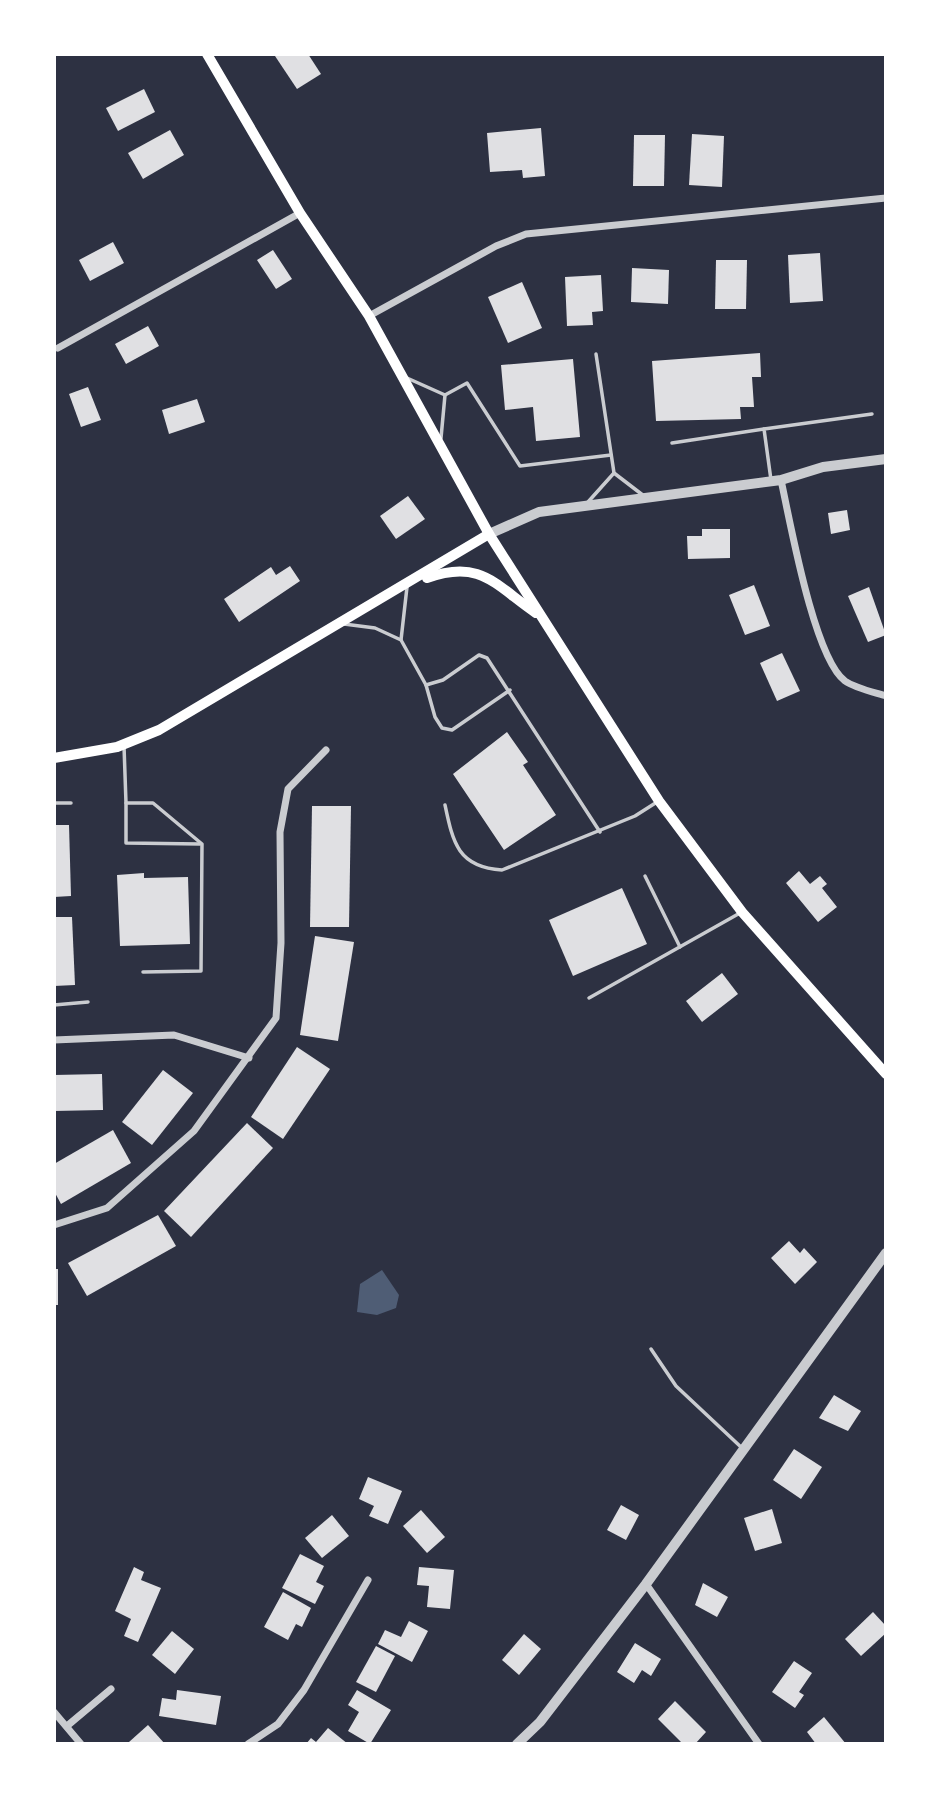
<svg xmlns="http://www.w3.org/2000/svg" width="940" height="1798" viewBox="0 0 940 1798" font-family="Manrope,sans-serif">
<rect width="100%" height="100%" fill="#2d3142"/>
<polygon fill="#4f5d75" points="382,1270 399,1295 396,1308 377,1315 357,1312 360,1284"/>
<g fill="#e0e0e3">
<polygon points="278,54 308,54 321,74 297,89 275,56"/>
<polygon points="144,89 155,112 118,131 106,108"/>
<polygon points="541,128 545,176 523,178 522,170 490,172 487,133"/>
<polygon points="170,130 184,155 143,179 128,153"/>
<polygon points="692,134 724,136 722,187 689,185"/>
<polygon points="634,135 665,135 664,186 633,186"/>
<polygon points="113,242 124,263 90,281 79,260"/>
<polygon points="273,250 292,279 276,289 257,260"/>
<polygon points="820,253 823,301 790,303 788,255"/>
<polygon points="716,260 747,260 746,309 715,309"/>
<polygon points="632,268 669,270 668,304 631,302"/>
<polygon points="601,275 603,311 592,312 593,325 567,326 565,277"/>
<polygon points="522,282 542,328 508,343 488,297"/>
<polygon points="148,326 159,346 126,364 115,344"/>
<polygon points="760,353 761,377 752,377 754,407 740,407 741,419 656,421 652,361"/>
<polygon points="573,359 580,437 536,441 533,407 505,410 501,365"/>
<polygon points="88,387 101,420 81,427 69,394"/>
<polygon points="197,399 205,422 169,434 162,410"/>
<polygon points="408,496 425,519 396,539 380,516"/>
<polygon points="847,510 850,530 831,534 828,513"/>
<polygon points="702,529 730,529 730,558 688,559 687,536 702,536"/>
<polygon points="290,566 300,581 239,622 224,599 271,567 276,575"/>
<polygon points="754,585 770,626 745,635 729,595"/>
<polygon points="869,587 886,635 868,642 848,596"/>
<polygon points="782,653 800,691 777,701 760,663"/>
<polygon points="507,732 528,762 523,765 556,815 504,850 453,774"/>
<polygon points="312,806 351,806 349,927 310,927"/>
<polygon points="54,825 69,825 71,896 54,897"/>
<polygon points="799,871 810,884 820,876 827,884 822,888 837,907 818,922 786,883"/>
<polygon points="144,873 144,878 188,877 190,944 120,946 117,875"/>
<polygon points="622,888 647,944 573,976 549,920"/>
<polygon points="54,917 72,917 75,985 54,986"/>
<polygon points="315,936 354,942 338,1041 300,1035"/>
<polygon points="722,973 738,994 702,1022 686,1001"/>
<polygon points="297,1047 330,1069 283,1139 251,1117"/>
<polygon points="163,1070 193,1093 152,1145 122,1122"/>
<polygon points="102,1074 103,1110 54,1111 54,1075"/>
<polygon points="247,1123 273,1148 191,1237 164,1211"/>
<polygon points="113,1130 131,1163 61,1204 54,1191 54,1164"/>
<polygon points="158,1215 176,1246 87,1296 68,1263"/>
<polygon points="789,1241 800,1253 804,1248 817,1262 795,1284 771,1258"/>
<rect x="54" y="1269" width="4" height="36"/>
<polygon points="834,1395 861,1411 848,1431 819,1418"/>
<polygon points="794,1449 822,1467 801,1499 773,1480"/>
<polygon points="368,1477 402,1491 388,1524 369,1516 374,1506 359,1499"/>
<polygon points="621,1505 639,1515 626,1540 607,1530"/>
<polygon points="772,1509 782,1543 755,1551 744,1518"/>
<polygon points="421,1510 445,1537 427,1553 403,1526"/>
<polygon points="332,1515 349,1536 322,1558 305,1538"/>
<polygon points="300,1554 324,1566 316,1582 324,1586 315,1604 282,1588"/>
<polygon points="134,1567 144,1572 141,1580 161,1588 138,1642 124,1636 131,1619 115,1611"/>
<polygon points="419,1567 454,1570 450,1609 427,1607 429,1586 417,1585"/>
<polygon points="703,1583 728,1597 717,1617 695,1605"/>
<polygon points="283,1592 311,1608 302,1627 296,1624 288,1640 264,1627"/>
<polygon points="873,1612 886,1626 886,1633 861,1656 845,1639"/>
<polygon points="409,1621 428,1631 412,1662 378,1644 385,1630 401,1637"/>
<polygon points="172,1631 194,1649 175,1674 152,1655"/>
<polygon points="524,1634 541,1649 519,1675 502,1660"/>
<polygon points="635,1643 661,1659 651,1676 642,1670 634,1683 617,1672"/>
<polygon points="376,1646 395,1656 376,1692 356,1682"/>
<polygon points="794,1661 812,1673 799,1692 804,1695 795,1708 772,1692"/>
<polygon points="177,1690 221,1696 216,1725 159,1716 162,1698 176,1700"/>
<polygon points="357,1690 391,1710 370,1744 348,1731 359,1712 348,1705"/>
<polygon points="675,1701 706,1732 695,1744 683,1744 658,1719"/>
<polygon points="824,1717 846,1744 816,1744 807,1732"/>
<polygon points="148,1725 165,1744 130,1744 129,1742"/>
<polygon points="328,1728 348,1744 306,1744 311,1738 316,1742"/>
</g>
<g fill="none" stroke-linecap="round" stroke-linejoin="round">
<g stroke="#caccd0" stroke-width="3.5">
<polyline points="596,354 614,473 644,496"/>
<polyline points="407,378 445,395 467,383 520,466 611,455"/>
<polyline points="441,438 445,395"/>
<polyline points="672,443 764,429"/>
<polyline points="771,480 764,429 872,414"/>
<polyline points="588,502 614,473"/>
<polyline points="344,624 375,628 401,640 426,685 435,717 442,728 452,730 510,690"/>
<polyline points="401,640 407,587"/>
<polyline points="426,685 443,680 479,655 487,658 600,832"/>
<polyline points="124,746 126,803 153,803 202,844 201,971 143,972"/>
<polyline points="54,803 71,803"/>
<polyline points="126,803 126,843 200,844"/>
<path d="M 445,805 C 453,843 458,867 502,870 L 635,816 L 657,802"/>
<polyline points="645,876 680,947"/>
<polyline points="589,998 740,913"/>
<polyline points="54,1005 88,1002"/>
<polyline points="651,1349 676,1386 742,1448"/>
</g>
<g stroke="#caccd0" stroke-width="7">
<polyline points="369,316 496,246 526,234 886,198"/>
<polyline points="58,348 300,213"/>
<path d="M 781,480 C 790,521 814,658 845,681 C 855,688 873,692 886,696"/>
<polyline points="54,1040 174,1035 249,1058"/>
<polyline points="54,1225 107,1208 194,1131 276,1018 281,943 280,832 288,789 326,750"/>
<polyline points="646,1584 759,1744"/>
<polyline points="54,1712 81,1744"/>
<polyline points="67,1726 111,1689"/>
<polyline points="248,1744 278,1724 304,1690 368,1580"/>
</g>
<g stroke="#caccd0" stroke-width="10">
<polyline points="489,534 539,512 781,480 823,467 886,459"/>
<polyline points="517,1744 540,1722 646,1584 886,1253"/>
</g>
<g stroke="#fff" stroke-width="10">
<polyline points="207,54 300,213 369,316 489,534 659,801 742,912 886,1074"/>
<path d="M 427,578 C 481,559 495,585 536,613"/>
<polyline points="54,758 117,747 159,730 489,534"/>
</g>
</g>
<rect width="940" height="1798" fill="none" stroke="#ffffff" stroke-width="112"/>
</svg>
